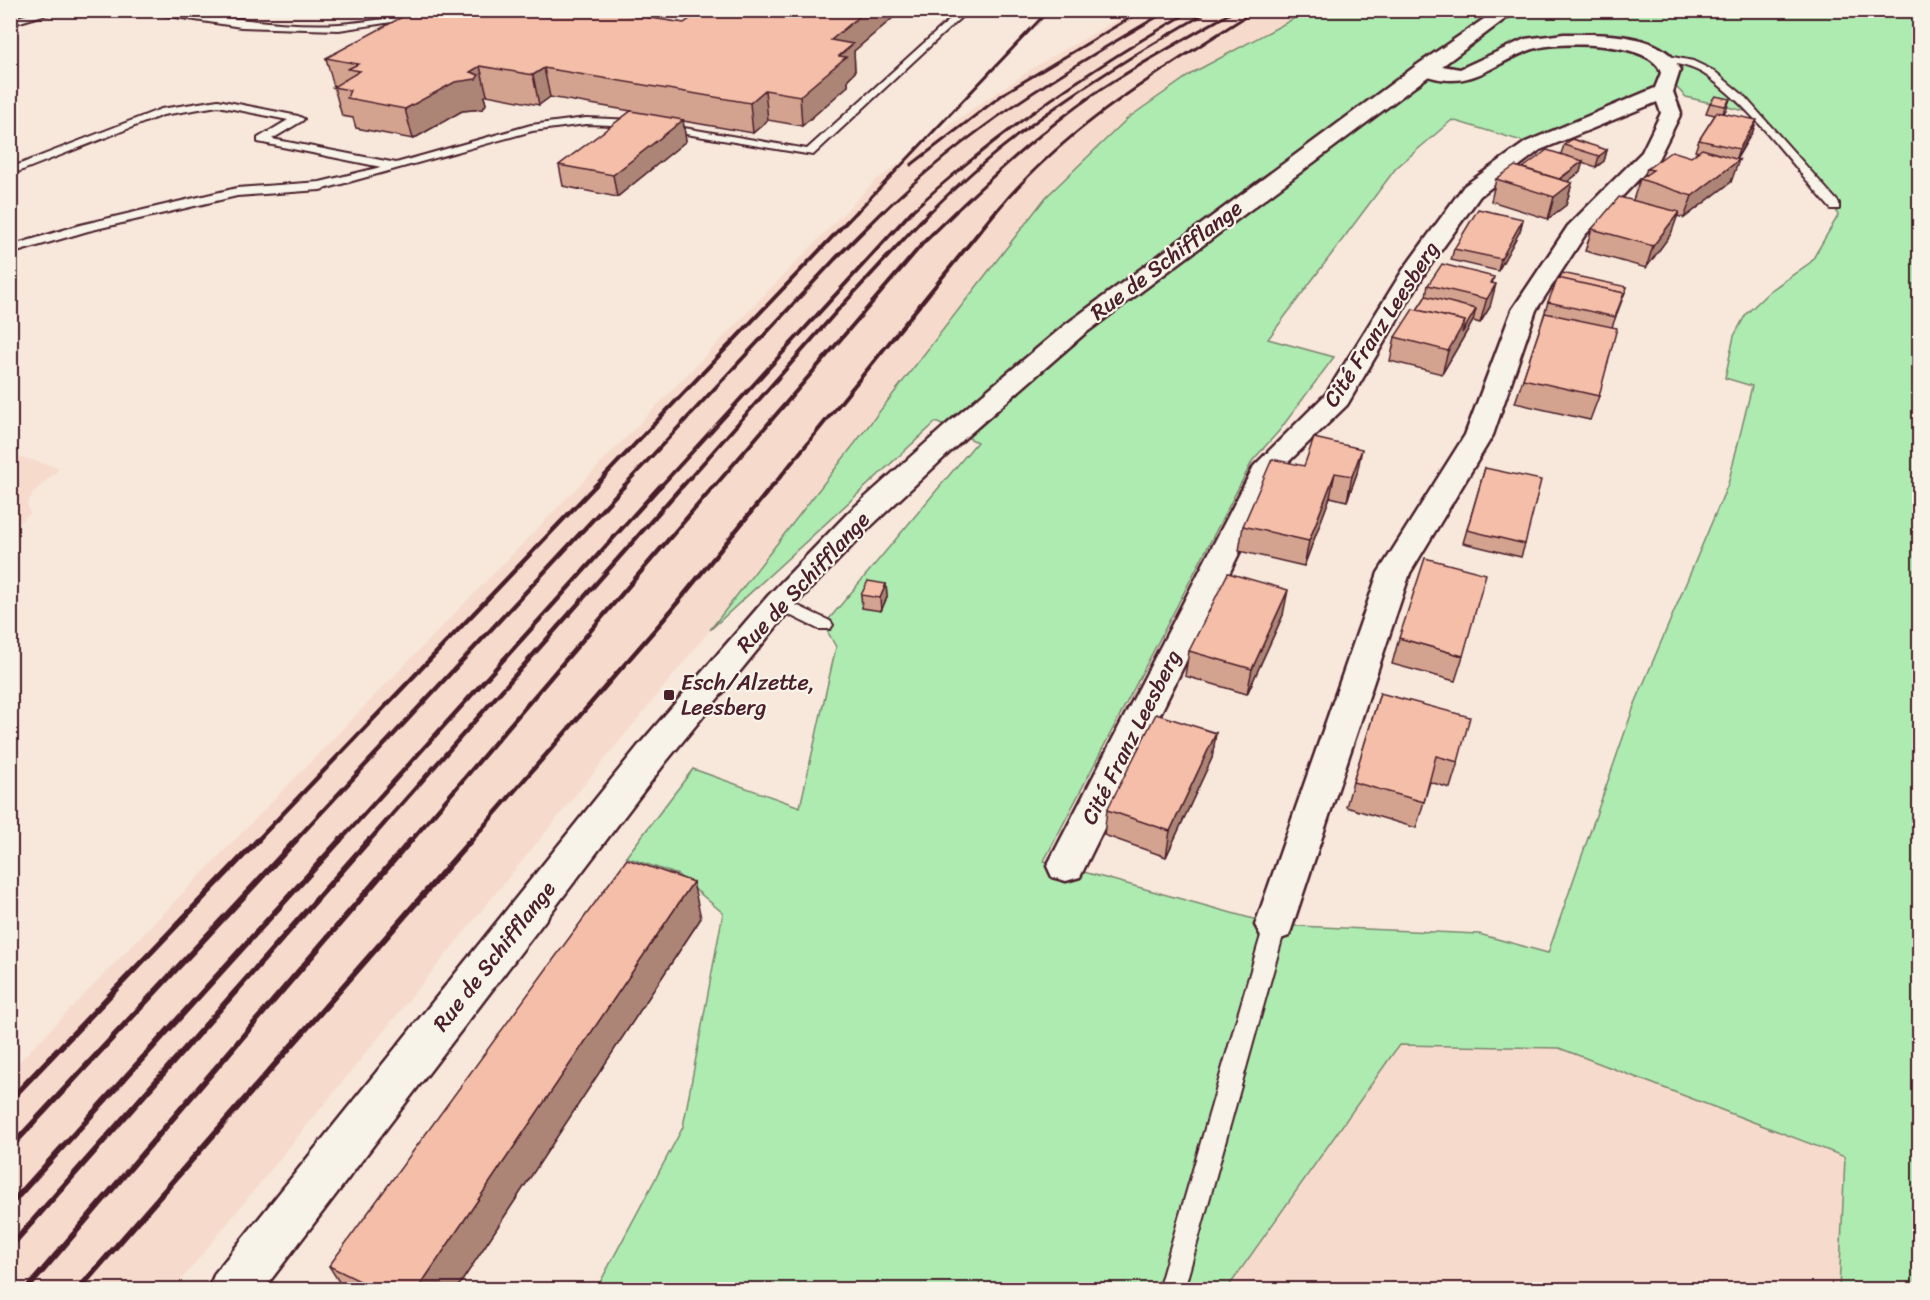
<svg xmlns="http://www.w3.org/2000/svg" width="1930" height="1300" viewBox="0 0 1930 1300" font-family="Sriracha,sans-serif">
<rect width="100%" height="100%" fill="#f7e8db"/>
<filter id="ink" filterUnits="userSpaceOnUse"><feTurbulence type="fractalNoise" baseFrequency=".0167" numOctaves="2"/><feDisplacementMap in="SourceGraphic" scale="12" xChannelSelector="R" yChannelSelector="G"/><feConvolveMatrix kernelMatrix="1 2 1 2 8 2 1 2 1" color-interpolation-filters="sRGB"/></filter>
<g filter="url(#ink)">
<g fill="#f6dbcc">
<polygon points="1133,11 1308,11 1194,72 1046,197 710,630 174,1289 11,1289 10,1071 875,181 969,111 1039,64"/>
<polygon points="11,454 60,468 34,492 27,504 30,514 11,529"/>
<polygon points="1398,1045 1559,1048 1846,1157 1839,1289 1227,1290"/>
</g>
<path fill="#adebb1" stroke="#7c856e" stroke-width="1.5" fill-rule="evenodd" d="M 1308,11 L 1919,11 L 1919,1289 L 1839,1289 L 1845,1157 L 1559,1048 L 1399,1045 L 1227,1289 L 596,1290 L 683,1127 L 723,913 L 678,875 L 626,857 L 693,769 L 800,807 L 836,647 L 824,625 L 977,442 L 936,422 L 710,630 L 1046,197 L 1128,118 L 1194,72 ZM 1669,80 L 1686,97 L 1761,115 L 1835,206 L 1838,216 L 1811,262 L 1770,291 L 1746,314 L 1734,336 L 1725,378 L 1752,386 L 1728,484 L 1634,706 L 1548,953 L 1479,934 L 1275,925 L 1044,861 L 1253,460 L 1279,431 L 1334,357 L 1268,339 L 1396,168 L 1452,120 L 1525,142 Z"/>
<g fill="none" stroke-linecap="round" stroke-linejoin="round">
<g stroke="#4a1f2b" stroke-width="4">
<g id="lane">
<polygon points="43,10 60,10 10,25 10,19"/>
<path d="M 130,10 C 200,10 269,28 340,24 C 384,21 427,10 471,10 L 339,30 L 241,27 Z"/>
<polygon points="956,14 961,17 959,19 813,155 637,126 586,124 532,131 320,190 237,196 88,231 10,254 10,246 80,225 237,188 320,182 381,167 258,142 258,138 288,120 218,106 163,115 10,175 10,168 161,109 218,100 298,116 304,119 302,121 272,139 396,163 531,125 586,118 637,120 807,149"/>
<path d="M 1663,55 L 1693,61 L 1714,71 L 1743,95 L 1839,203 L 1839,209 L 1831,209 C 1794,167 1752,107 1707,76 C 1693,66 1676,64 1659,60 L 1658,58 Z"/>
<polygon points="779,597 830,621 833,625 830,629 818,629 773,607 770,603"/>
<polygon points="1275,916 1283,919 1286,925 1184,1290 1158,1290 1264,925 1267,919"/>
</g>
</g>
<g stroke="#4a1f2b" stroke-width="5">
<path id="street" d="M 1564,34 C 1595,34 1643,32 1669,54 C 1674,58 1677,65 1680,70 L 1673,92 L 1681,113 L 1658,159 L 1585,235 L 1536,310 L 1493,435 L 1410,573 L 1289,936 L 1275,941 L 1261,936 L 1255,925 L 1378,573 L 1465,435 L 1512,310 L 1568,226 L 1642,152 L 1661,113 L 1657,102 L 1540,150 L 1480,196 L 1426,271 L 1347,405 L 1280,470 L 1080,877 L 1066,881 L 1052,877 L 1047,866 L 1254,466 L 1326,394 L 1403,270 L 1464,186 L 1526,142 L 1655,88 L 1661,73 C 1654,41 1558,41 1533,49 C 1498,60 1475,88 1435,78 C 1427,76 1419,75 1414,69 L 1424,63 L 1460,69 L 1525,39 Z"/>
</g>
<g stroke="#4a1f2b" stroke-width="5">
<polygon id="secondary" points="1497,10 1517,10 1083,335 966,437 870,527 790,610 665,763 263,1290 208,1290 215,1273 639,745 768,596 848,513 946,425 1065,325 1417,65"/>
</g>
<use href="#lane" fill="#f7f3e8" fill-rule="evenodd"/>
<use href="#street" fill="#f7f3e8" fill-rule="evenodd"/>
<use href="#secondary" fill="#f7f3e8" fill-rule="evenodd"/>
<g stroke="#4a1f2b" stroke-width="3">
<polyline points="911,165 1006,92 1143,10"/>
<polyline points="856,213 1049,10"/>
<path d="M 882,213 C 965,130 1068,68 1169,10"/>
<path d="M 910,213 C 996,133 1091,68 1193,10"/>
<path d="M 929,213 C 1011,130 1111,67 1211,10"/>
<path d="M 954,213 C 999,170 1044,129 1094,94 C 1140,63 1188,37 1236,10"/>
<path d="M 995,213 C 1067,125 1162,70 1256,10"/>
</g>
<g stroke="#4a1f2b" stroke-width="4">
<polyline points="594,487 857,211"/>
<polyline points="623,487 835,259 883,211"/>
<polyline points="660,487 912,211"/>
<polyline points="682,487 837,311 930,211"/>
<polyline points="714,487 924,242 956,211"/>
<polyline points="772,487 996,211"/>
</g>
<g stroke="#4a1f2b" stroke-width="4.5">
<polyline points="256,842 596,485"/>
<polyline points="294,842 625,485"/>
<polyline points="339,842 661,485"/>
<polyline points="368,842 683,485"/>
<polyline points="410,842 715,485"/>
<polyline points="470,842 665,618 773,485"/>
</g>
<g stroke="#4a1f2b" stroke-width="6">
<polyline points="10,1100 258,840"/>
<polyline points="10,1148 296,840"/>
<polyline points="10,1205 340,840"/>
<polyline points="10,1247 369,840"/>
<polyline points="26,1290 411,840"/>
<polyline points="78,1290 471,840"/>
</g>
</g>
<g fill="#d3a390" stroke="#4a1f2b" stroke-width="1.5">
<polygon points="621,10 621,14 684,23 703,10 902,10 854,51 855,72 848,79 848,86 802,126 768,120 753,133 683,121 686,141 617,197 563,186 559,165 631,111 550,97 539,105 487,95 484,97 486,104 483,109 462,111 413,139 356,128 353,118 342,116 326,58"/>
<polygon points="1730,99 1724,113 1753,131 1736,160 1731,182 1684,218 1677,216 1671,234 1646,268 1585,251 1592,229 1633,200 1640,179 1644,176 1647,169 1691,157 1698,152 1695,151 1699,140 1715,115 1706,113 1710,103"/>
<polygon points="1564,145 1607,150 1604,161 1596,167 1582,162 1580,172 1567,182 1572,183 1566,205 1548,219 1491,201 1496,179 1561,154"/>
<polygon points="1523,219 1520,231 1498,271 1451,260 1454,249"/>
<polygon points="1492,283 1490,307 1480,323 1473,321 1442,374 1390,361 1395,337 1417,310 1426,296 1428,285"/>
<polygon points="1627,287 1612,327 1599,396 1590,420 1515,403 1541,325 1548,302"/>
<polygon points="1304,466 1357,473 1347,501 1330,497 1304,566 1239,551 1243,526"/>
<polygon points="1485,468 1525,544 1521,557 1463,543"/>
<polygon points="886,584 887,597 881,611 862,608 861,595"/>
<polygon points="1283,615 1247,694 1185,676 1189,651"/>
<polygon points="1399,638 1463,656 1455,681 1392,664"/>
<polygon points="1380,693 1458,762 1450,788 1430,782 1416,828 1346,807 1353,782"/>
<polygon points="1216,733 1212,758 1166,857 1104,835 1107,810"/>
<polygon points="701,918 456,1290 344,1290 329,1266"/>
</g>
<g fill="#ac8576" stroke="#4a1f2b" stroke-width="1.5">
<polygon points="612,10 621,10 624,33 610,12"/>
<polygon points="867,10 902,10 854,51 855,72 848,79 848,86 802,126 800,96 831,40"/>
<polygon points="480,66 487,95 484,97 486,104 483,109 462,111 413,139 405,109"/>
<polygon points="544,68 550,97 539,105 533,75"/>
<polygon points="765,90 768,120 753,133 750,103"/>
<polygon points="1730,99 1726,110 1722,117 1725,106"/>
<polygon points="683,120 686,141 617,197 613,175"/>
<polygon points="1757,120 1753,131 1735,160 1739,149"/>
<polygon points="1607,150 1604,161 1596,167 1599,156"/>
<polygon points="1739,160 1731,182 1684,218 1692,196"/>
<polygon points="1583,161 1580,172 1549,196 1549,188"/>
<polygon points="1572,183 1566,205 1548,219 1554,197"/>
<polygon points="1679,212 1671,234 1646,268 1653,246"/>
<polygon points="1523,219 1520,231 1498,271 1501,259"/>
<polygon points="1494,277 1489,295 1496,284 1490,307 1480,323 1491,283"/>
<polygon points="1476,309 1473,321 1442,374 1448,351 1465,321"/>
<polygon points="1362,449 1357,473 1347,501 1352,476"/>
<polygon points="1335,473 1330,497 1304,566 1309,541"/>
<polygon points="886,584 887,597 881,611 880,598"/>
<polygon points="1288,590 1283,615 1247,694 1252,669"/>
<polygon points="1216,733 1212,758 1166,857 1170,831"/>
<polygon points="693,882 701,918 456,1290 417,1290"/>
</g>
<g fill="#f5bea8" stroke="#4a1f2b" stroke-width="1.5">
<polygon points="415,10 612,10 610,12 684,23 703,10 867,10 831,40 853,44 839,56 846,57 800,96 765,90 750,103 544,68 533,75 480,66 470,72 479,75 476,79 455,82 405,109 347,98 350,90 333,87 360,71 348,69 358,64 326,58"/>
<polygon points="1715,96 1730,99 1725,106 1710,103"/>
<polygon points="631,111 683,120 613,175 559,165"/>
<polygon points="1717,112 1757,120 1739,149 1699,140"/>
<polygon points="1572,139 1607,150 1599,156 1564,145"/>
<polygon points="1702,149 1739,160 1692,196 1640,179 1653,170 1647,169 1672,151 1691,157"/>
<polygon points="1547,150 1583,161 1559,179 1523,168"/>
<polygon points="1515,166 1572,183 1554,197 1496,179"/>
<polygon points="1619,197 1679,212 1653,246 1592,229"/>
<polygon points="1478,209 1523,219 1501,259 1454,249"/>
<polygon points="1442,264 1494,277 1491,283 1496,284 1487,299 1428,285"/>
<polygon points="1562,273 1627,287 1620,304 1624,293 1560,279"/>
<polygon points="1558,278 1624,293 1615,317 1548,302"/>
<polygon points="1426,296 1476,309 1462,333 1465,321 1417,310"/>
<polygon points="1413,309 1465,321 1448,351 1395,337"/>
<polygon points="1545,313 1617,328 1599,396 1523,379"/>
<polygon points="1314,438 1362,449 1352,476 1335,473 1309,541 1243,526 1272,459 1304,466"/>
<polygon points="1485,468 1541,480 1525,544 1467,530"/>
<polygon points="1425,558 1486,574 1463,656 1399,638"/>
<polygon points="1228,573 1288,590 1252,669 1189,651"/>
<polygon points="868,581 886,584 880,598 861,595"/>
<polygon points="1380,693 1470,717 1458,762 1436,756 1424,802 1353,782"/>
<polygon points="1156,714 1216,733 1170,831 1107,810"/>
<polygon points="627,859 693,882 417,1290 378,1290 329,1266"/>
</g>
</g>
<rect fill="#4a1f2b" stroke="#f7f3e8" stroke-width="2" x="663" y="689" width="12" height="12" rx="3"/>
<g text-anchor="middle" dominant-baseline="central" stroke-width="4.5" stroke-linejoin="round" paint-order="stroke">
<g font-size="22" fill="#4a1f2b" stroke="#f7f3e8">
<text transform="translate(1166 260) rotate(-37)">Rue de Schifflange</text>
<text transform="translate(1381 324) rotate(-57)">Cité Franz Leesberg</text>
<text transform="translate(803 582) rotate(-47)">Rue de Schifflange</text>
<text transform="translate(1131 737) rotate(-63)">Cité Franz Leesberg</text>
<text transform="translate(494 956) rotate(-52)">Rue de Schifflange</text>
</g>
<g font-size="22" fill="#4a1f2b" stroke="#f7f3e8" text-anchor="start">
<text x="681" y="682">Esch/Alzette,<tspan x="681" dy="25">Leesberg</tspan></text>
</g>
</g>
<rect width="1930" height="1300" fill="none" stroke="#f7f3e8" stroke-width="36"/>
<rect x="18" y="18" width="1894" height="1264" fill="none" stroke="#4a1f2b" stroke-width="2" filter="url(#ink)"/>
</svg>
